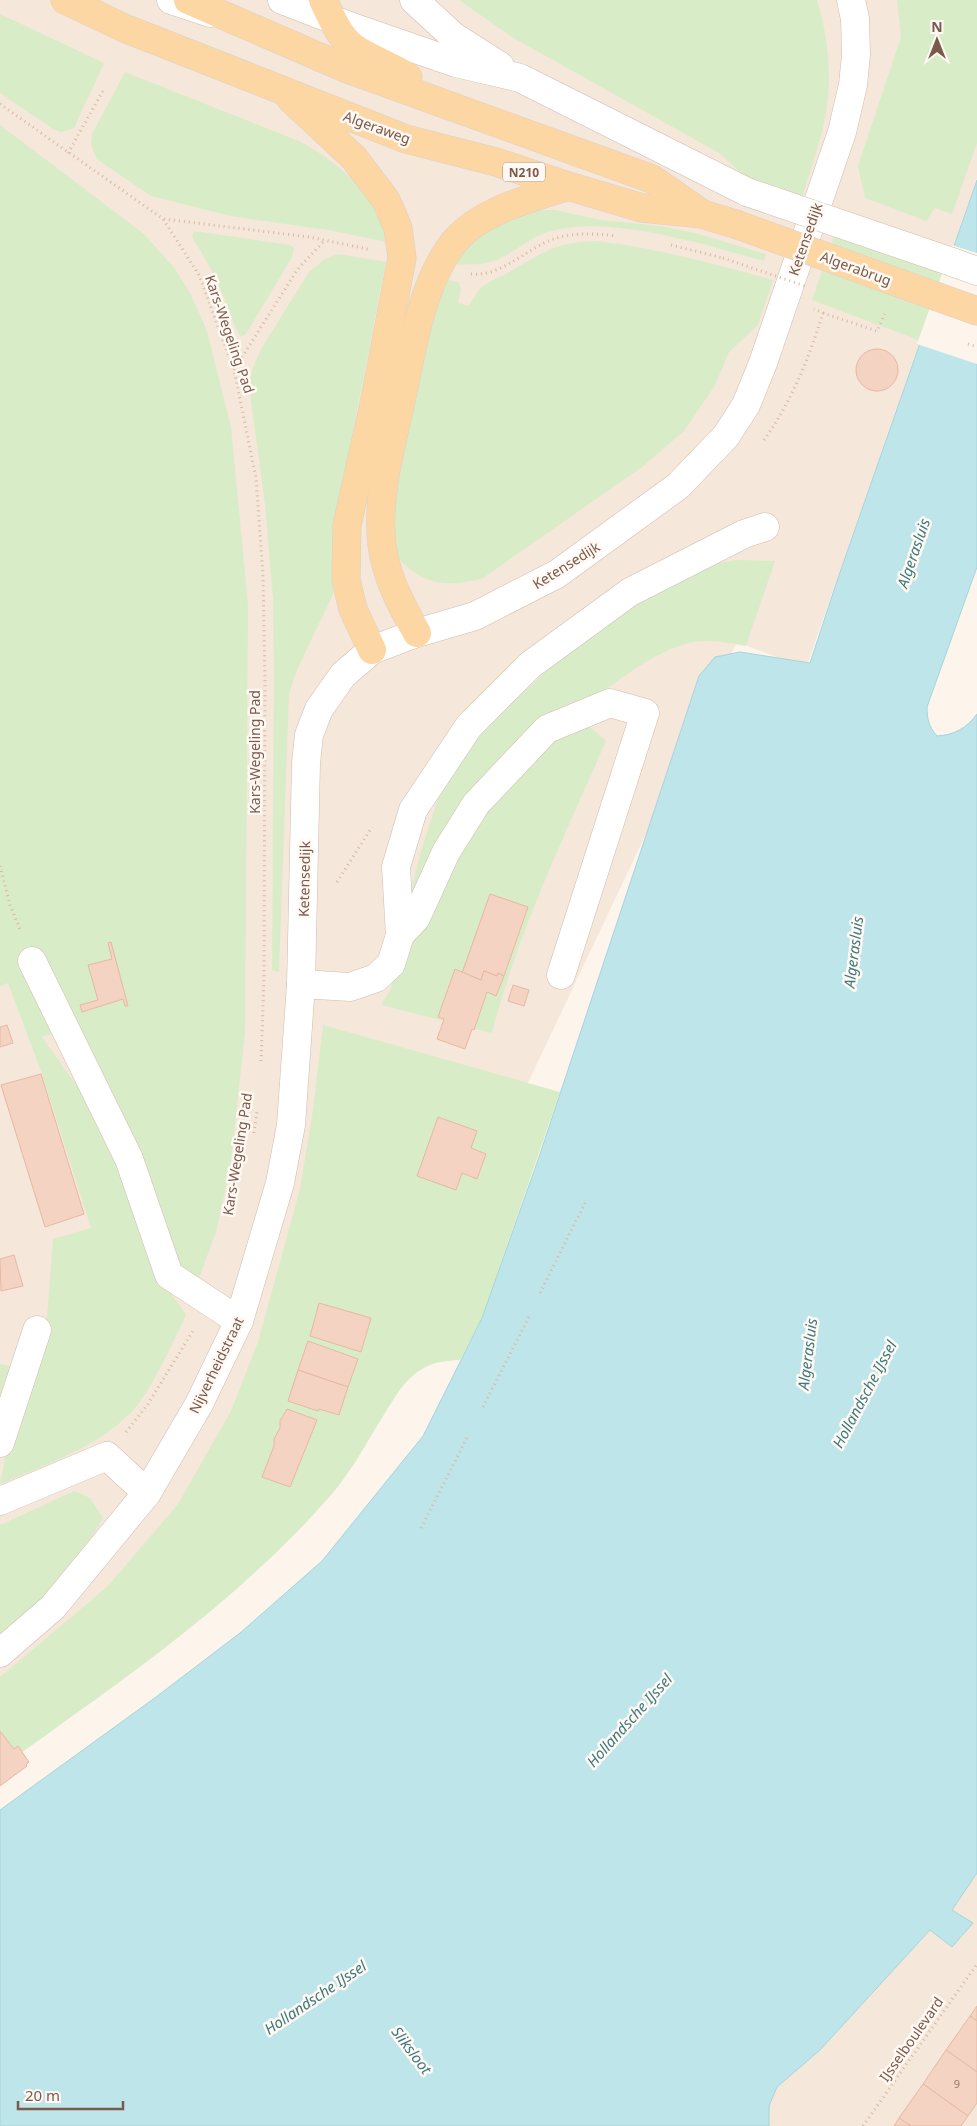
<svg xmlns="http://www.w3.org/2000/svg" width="977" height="2126" viewBox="0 0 977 2126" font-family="'Noto Sans',sans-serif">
<rect width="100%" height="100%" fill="#fdf5eb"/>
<g fill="#f5e7d9">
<polygon points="0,0 977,0 977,178 806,668 737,642 350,1458 0,1717"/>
<polygon points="977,1772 977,2126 716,2126"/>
</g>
<g fill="#d9ecc8">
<path d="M 459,0 L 817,0 C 826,29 831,65 828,96 C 825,133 810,169 800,205 L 747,178 L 719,153 L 512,37 Z"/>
<polygon points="897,0 977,0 977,143 952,214 935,208 926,221 865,198 858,166 901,37"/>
<polygon points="0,14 104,63 74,128 61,132 53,129 0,93"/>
<path d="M 125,72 L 301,142 C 341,164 377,195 387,242 L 328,230 L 230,216 L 151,196 L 97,159 L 91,145 L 92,134 Z"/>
<path d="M 0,125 L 144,234 L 175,269 L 190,293 L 207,331 L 231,427 L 248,605 L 245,1033 L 230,1168 L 216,1232 L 197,1283 L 180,1274 L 76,1026 L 42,1037 L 94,1110 L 133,1184 L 162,1280 L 186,1315 C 173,1342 160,1371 144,1396 C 115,1441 48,1464 0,1484 L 6,1452 L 46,1331 L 53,1239 L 91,1228 L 41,1071 L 8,983 L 0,986 Z"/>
<path d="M 535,210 L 555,210 L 601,220 L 660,226 L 695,233 L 766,254 L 764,261 C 707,245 604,213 548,232 C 532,237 519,248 505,256 C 488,266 468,265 450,264 L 492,224 Z"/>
<polygon points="842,214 953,247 921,341 812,300"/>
<path d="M 194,231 L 290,245 L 294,248 L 292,257 L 246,334 L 241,337 C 233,325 230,313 225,300 C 216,278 205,257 192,237 Z"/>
<path d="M 596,241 C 657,248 715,264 773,280 L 758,325 L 729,352 L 714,387 L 684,431 L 642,467 L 483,578 C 455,586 429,587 406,566 C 401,561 395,553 393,546 C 390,537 390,525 388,515 L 442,278 L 458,282 L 461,288 L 458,303 L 469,306 C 482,280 490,283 513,270 C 547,250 556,243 596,241 Z"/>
<polygon points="338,254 386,262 347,462 334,543 333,594 297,670 289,693 279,972 272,970 274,671 273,598 265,504 251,401 251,373 261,349 309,272 325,259"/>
<path d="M 736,560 L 775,561 L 746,646 C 729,643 710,639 693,642 C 651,651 608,689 574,713 L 606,741 C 564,837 518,931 492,1033 L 381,1005 L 391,989 L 394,963 L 420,854 L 442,786 L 486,726 L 564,655 L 624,610 L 702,566 Z"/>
<path d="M 323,1025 L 560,1092 L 482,1318 L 460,1360 C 447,1361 435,1361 424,1368 C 405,1378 396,1396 385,1413 C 368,1440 352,1471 331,1495 C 236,1604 117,1684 0,1768 L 0,1677 L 108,1586 L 178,1504 L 231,1411 L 258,1342 L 300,1189 L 313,1110 Z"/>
<polygon points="0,1364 14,1367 0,1413"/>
<polygon points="74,1491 90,1498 103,1518 93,1535 51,1590 0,1637 0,1525"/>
</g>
<path fill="#bee5e9" stroke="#a4d5db" d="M 977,180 L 977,567 L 927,707 C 927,719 929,727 937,736 C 954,735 967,728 977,714 L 977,1873 L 952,1910 L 973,1923 L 952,1947 L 930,1930 L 820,2050 L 777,2087 L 769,2106 L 769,2126 L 0,2126 L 0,1810 L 156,1697 L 240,1633 L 322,1561 L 423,1436 L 482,1318 L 539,1157 L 699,676 L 715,657 L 740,652 L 810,663 L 838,578 Z"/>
<polygon fill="#fdf5eb" points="952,245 977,253 977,364 917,344"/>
<g fill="#f4d3c2" stroke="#e7b8a2">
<circle cx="877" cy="370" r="21"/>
<polygon points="490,894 528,907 504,976 498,973 497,976 484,971 481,980 462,973"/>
<polygon points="111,942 128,1006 125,1006 123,999 82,1012 80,1005 98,1000 88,965 112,959 108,943"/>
<polygon points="455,969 481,980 484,971 497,976 498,973 504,976 496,996 487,992 474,1030 472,1029 465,1049 437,1039 444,1019 438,1017"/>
<polygon points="513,985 529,990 524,1006 508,1001"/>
<polygon points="7,1025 13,1043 0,1047 0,1027"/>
<polygon points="41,1074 84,1214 45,1227 1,1085"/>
<polygon points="438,1117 477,1131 471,1148 486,1154 477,1179 462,1173 456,1190 417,1176"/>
<polygon points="14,1255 23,1286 1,1291 0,1259"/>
<polygon points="319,1303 371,1318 361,1352 310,1336"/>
<polygon points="308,1341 358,1359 348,1387 298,1370"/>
<polygon points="298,1370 348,1387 339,1415 319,1409 318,1411 288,1401"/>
<polygon points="287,1409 317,1420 290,1487 262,1477 274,1446 274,1439 280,1428 280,1421"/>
<polygon points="0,1731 14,1749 18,1746 29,1762 26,1765 27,1766 0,1786"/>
<polygon points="977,2006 977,2021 970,2016"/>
<polygon points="970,2016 977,2021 977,2072 946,2050"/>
<polygon points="946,2050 977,2072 977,2103 968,2116 923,2084"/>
<polygon points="923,2084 968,2116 961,2126 911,2126 899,2118"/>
<polygon points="899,2118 911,2126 894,2126"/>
</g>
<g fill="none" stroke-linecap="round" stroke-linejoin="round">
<g stroke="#d1bcaf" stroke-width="29">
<g id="minor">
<polyline points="171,0 210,13"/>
<polyline points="282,0 352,27 456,63 520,78 747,192"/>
<polyline points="414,0 453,36 500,66"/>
<polyline points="952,262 977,271"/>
<polyline points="400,935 416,918 446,852 476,804 547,729 610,703 645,713 561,975"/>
<polyline points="32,961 129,1159 169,1275 239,1321"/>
<polyline points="301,984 350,987 376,978 391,964 400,935 396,867 413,810 469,726 530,665 630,592 744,534 765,527"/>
<polyline points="0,1443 37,1330"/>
<polyline points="0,1501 107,1456 147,1493"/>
<polyline points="0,1653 53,1607 147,1493 199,1404 239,1321 280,1183 291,1125 301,984 306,763 309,735 319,709 343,675 372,650 417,633 475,616 557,574 678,486 726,436 746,405 763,363 842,132 853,85 856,55 855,19 851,0"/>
</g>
</g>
<g stroke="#dad1cd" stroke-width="29">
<g id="major">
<polyline points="65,0 124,28 406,139 496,162 568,186 642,208 702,214 735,224"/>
<polyline points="188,0 345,68 652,179 701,213"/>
<path d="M 323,0 C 331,16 338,35 353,47 C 369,59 391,65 408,77"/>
<polyline points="291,99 354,158 386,200 398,228 402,258 373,409 347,525 346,580 353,609 372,650"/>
<polyline points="938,297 977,311"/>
<path d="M 417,633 C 401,605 386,577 382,545 C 376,497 392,443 402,396 C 413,346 422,280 456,240 C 483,209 531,199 568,186"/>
</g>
</g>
<g stroke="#dab6a4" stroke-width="3" stroke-dasharray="1 4" stroke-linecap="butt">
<polyline points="0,104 163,219 199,275 234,370 256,478 263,576 265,682 264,978 261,1061"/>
<polyline points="68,153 104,89"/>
<polyline points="164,219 309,237 368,249"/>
<polyline points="671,245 723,258"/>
<path d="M 471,274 C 497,277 522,254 544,243 C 566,232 592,233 616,236"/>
<polyline points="823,313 877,331 885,314"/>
<polyline points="968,344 977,347"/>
<polyline points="234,370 297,270 324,241"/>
<path d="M 764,440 C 792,401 809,358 823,313 L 814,309"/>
<polyline points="0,866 10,905 21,932"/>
<polyline points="337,882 372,827"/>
<polyline points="254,1133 257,1112"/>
<polyline points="540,1293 586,1201"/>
<polyline points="483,1407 530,1315"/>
<polyline points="126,1432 148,1404 194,1329"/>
<polyline points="421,1528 468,1436"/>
<polyline points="863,2126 977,1964"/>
</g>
<use href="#minor" stroke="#fff" stroke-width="28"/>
<use href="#major" stroke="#fcd6a3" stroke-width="28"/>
<g stroke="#d1bcaf" stroke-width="29" stroke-linecap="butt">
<polyline id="minor-bridge" points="747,192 952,262"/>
</g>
<g stroke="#dad1cd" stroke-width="29" stroke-linecap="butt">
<polyline id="major-bridge" points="735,224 938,297"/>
</g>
<polyline stroke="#dab6a4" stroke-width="3" stroke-dasharray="1 4" stroke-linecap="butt" points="723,258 805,286"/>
<use href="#minor-bridge" stroke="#fff" stroke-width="28"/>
<use href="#major-bridge" stroke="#fcd6a3" stroke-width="28"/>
</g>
<g text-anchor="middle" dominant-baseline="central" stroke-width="5" stroke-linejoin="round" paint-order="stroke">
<g font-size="11" fill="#99786a">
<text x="957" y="2083">9</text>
</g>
<rect fill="#fff9f3" stroke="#a38a7e" stroke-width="1" x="503" y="162.5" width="42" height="19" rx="4"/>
<g font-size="12" font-weight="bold" fill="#7b5a4c">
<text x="524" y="172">N210</text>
</g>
<g font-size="14" fill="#7b5a4c" stroke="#fff9f3">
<text transform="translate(377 127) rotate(20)">Algeraweg</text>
<text transform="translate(805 239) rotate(-71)">Ketensedijk</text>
<text transform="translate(856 268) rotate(20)">Algerabrug</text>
<text transform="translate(230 334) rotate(71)">Kars-Wegeling Pad</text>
<text transform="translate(566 565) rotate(-32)">Ketensedijk</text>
<text transform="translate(254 752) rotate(-90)">Kars-Wegeling Pad</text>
<text transform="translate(304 879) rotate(-89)">Ketensedijk</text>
<text transform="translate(237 1154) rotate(-81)">Kars-Wegeling Pad</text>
<text transform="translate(216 1365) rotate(-64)">Nijverheidstraat</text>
<text transform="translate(911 2039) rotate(-55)">IJsselboulevard</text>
</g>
<g font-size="15" font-style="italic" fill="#3f787f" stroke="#fff9f3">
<text transform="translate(913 553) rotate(-71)">Algerasluis</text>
<text transform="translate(853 952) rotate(-83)">Algerasluis</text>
<text transform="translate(807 1354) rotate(-83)">Algerasluis</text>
<text transform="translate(864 1394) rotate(-62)">Hollandsche IJssel</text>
<text transform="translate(629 1720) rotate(-48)">Hollandsche IJssel</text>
<text transform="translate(315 1997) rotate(-34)">Hollandsche IJssel</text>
<text transform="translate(412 2050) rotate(53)">Sliksloot</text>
</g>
</g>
<g transform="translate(937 40)" stroke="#fff9f3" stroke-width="4" paint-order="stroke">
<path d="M0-4L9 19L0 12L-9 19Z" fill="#7b5a4c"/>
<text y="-8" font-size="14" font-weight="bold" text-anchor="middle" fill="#7b5a4c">N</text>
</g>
<path d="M18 2101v8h105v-8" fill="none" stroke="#7b5a4c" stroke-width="2.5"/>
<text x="25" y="2101" font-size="15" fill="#7b5a4c" stroke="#fff9f3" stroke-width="4" paint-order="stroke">20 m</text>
</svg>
